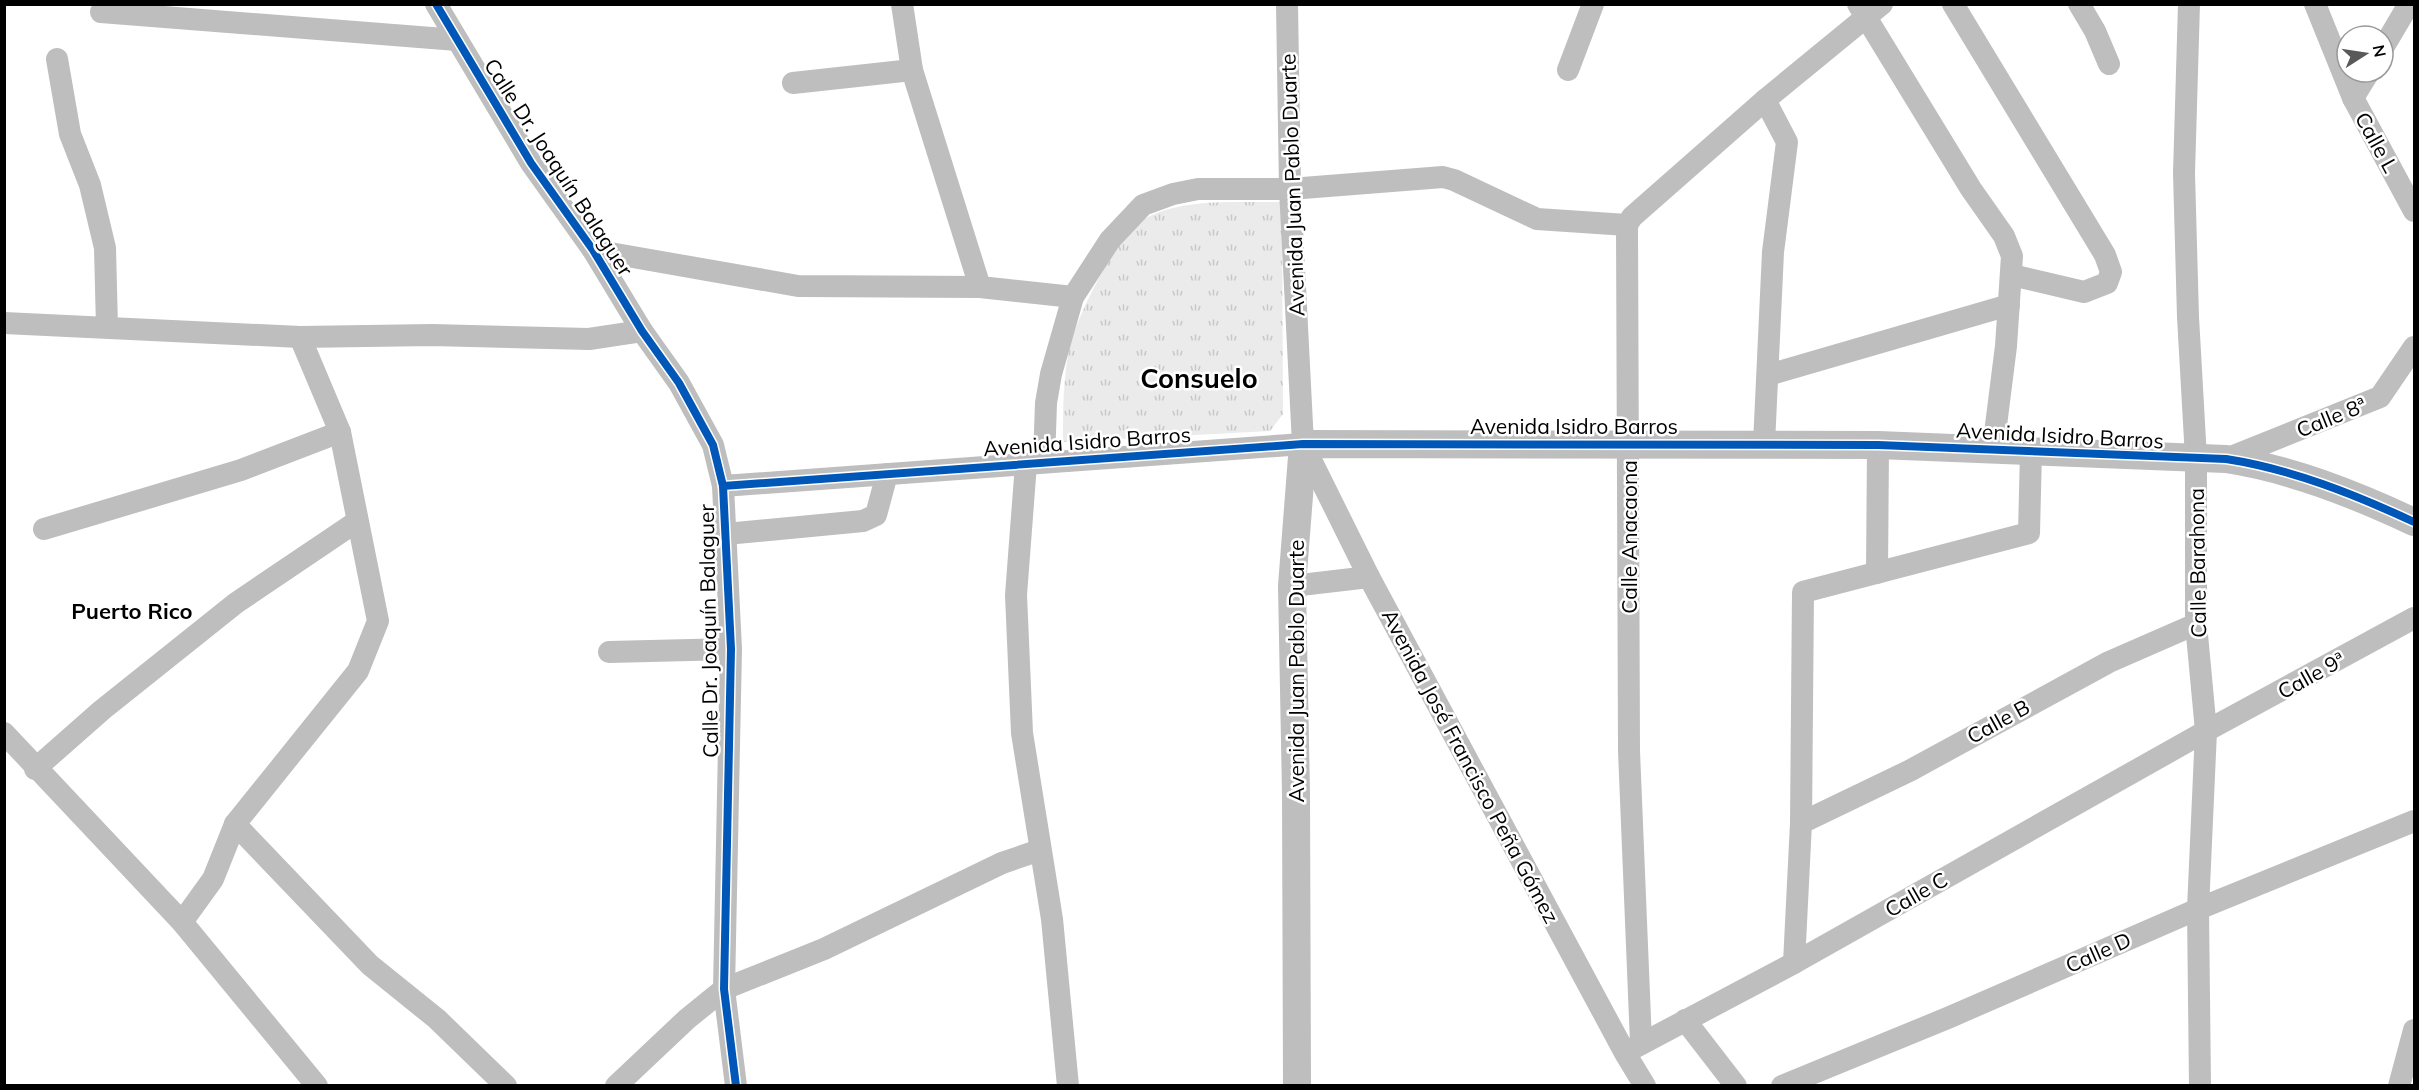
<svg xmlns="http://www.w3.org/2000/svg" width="2419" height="1090" viewBox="0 0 2419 1090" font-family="Mulish,sans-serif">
<defs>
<pattern id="grass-tufts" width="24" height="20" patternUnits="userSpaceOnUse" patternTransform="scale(1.5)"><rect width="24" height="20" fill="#ebebeb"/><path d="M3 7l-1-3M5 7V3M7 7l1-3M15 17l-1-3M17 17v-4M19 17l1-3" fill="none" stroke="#c8c8c8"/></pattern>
</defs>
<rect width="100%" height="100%" fill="#fff"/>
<path fill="url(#grass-tufts)" d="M 1282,202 L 1283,414 L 1270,431 L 1063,442 C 1063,411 1063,380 1069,350 C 1075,319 1118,232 1146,218 C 1186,197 1239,203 1282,202 Z"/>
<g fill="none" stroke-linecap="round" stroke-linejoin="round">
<g stroke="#bebebe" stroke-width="22">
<polyline points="436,4 531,163 593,250 642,331 679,383 713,445 723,486 731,649 724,989 736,1086"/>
<polyline points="902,4 912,70 980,287"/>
<polyline points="1287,4 1290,189 1303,444 1369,577 1625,1053 1645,1086"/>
<polyline points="1858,4 1971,189 2004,236 2012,256 2006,346 1993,449"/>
<polyline points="1953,4 2105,255 2111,272 2107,283 2084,292 2012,275"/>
<polyline points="2079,4 2095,31 2109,64"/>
<polyline points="2189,4 2184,173 2188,317 2196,458 2196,624 2206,731 2198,909 2200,1086"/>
<polyline points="2315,4 2353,98 2414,211"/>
<polyline points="101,12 457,40"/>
<polyline points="2383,48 2409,4"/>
<polyline points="57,59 70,134 90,185 105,248 107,327"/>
<polyline points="1568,70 1593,4"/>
<polyline points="793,83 912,70"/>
<polyline points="2353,98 2369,72"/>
<polyline points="593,250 798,286 980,287 1073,297"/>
<polyline points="4,323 300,337 432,335 589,339 642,331"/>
<polyline points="1768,375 2009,305"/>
<polyline points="1764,444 1773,252 1787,142 1765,100"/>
<polyline points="2226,459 2380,397 2414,347"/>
<polyline points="1044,461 1046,403 1051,374 1073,297 1110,240 1143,205 1173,194 1198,189 1290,189 1443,177 1454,180 1537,219 1627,225"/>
<polyline points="1026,464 1016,595 1022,733 1052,919 1068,1086"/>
<polyline points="723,486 1303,444"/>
<polyline points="44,529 241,470 340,432"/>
<polyline points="726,534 863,521 876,515 887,474"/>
<polyline points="1877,573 1878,445"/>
<polyline points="1292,586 1369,577"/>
<polyline points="609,652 731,649"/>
<polyline points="4,733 182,922 317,1086"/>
<polyline points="35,769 102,710 236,603 356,522"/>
<polyline points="1801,823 1911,770 2109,662 2196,624"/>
<polyline points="235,824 370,965 437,1019 506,1086"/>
<polyline points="182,922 213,879 235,824 358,671 378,621 340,432 300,337"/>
<polyline points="1794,963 1801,823 1803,592 2029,533 2031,452"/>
<polyline points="1685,1020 1736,1086"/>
<polyline points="1641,1043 1629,751 1627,225 1632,217 1765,100 1882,4"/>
<polyline points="1630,1050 1794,963 2206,731 2414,618"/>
<polyline points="616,1086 687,1019 724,989 824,949 1002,863 1040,850"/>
<polyline points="1782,1086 1950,1017 2198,909 2414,821"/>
<polyline points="2399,1086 2414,1030"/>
</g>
<path stroke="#bebebe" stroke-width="28" d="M 1297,1086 L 1296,794 L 1292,586 L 1303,444 L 1878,445 L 2226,459 C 2291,469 2354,494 2414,522"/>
<g stroke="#fff" stroke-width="11">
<g id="cycleway">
<polyline points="436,4 531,163 593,250 642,331 679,383 713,445 723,486 731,649 724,989 736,1086"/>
<path d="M 723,486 L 1303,444 L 1878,445 L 2226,459 C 2291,469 2354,494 2414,522"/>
</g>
</g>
<use href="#cycleway" stroke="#0057b8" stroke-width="8"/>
</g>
<g text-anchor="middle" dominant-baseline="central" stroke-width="5" stroke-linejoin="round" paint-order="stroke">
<g font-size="21" fill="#000" stroke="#fff">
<text transform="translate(2377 142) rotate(61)">Calle L</text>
<text transform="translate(559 167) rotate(57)">Calle Dr. Joaquín Balaguer</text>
<text transform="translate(1292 185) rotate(-92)">Avenida Juan Pablo Duarte</text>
<text transform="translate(2331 417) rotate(-22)">Calle 8ª</text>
<text x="1574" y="426">Avenida Isidro Barros</text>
<text transform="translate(2060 435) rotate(3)">Avenida Isidro Barros</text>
<text transform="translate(1087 441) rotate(-4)">Avenida Isidro Barros</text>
<text transform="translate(1629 537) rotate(-90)">Calle Anacaona</text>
<text transform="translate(2197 563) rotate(-91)">Calle Barahona</text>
<text transform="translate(708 631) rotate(-91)">Calle Dr. Joaquín Balaguer</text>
<text transform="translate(1296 671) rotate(-90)">Avenida Juan Pablo Duarte</text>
<text transform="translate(2311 675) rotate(-29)">Calle 9ª</text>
<text transform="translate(1998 721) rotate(-29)">Calle B</text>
<text transform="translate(1471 766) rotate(62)">Avenida José Francisco Peña Gómez</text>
<text transform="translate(1916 894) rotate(-30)">Calle C</text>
<text transform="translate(2098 952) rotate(-24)">Calle D</text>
</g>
<g font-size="22" font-weight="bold" fill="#000" stroke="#fff">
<text x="132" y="611">Puerto Rico</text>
</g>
<g font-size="27" font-weight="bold" fill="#000" stroke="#fff">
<text x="1199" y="378">Consuelo</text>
</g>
</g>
<rect width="2419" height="1090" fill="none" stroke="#000000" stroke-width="12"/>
<g transform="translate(2365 54) rotate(78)"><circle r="28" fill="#ffffff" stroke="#999999" stroke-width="1.5"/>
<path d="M0-4.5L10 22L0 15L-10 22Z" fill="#595959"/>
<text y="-9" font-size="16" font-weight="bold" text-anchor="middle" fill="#000000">N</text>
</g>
</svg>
